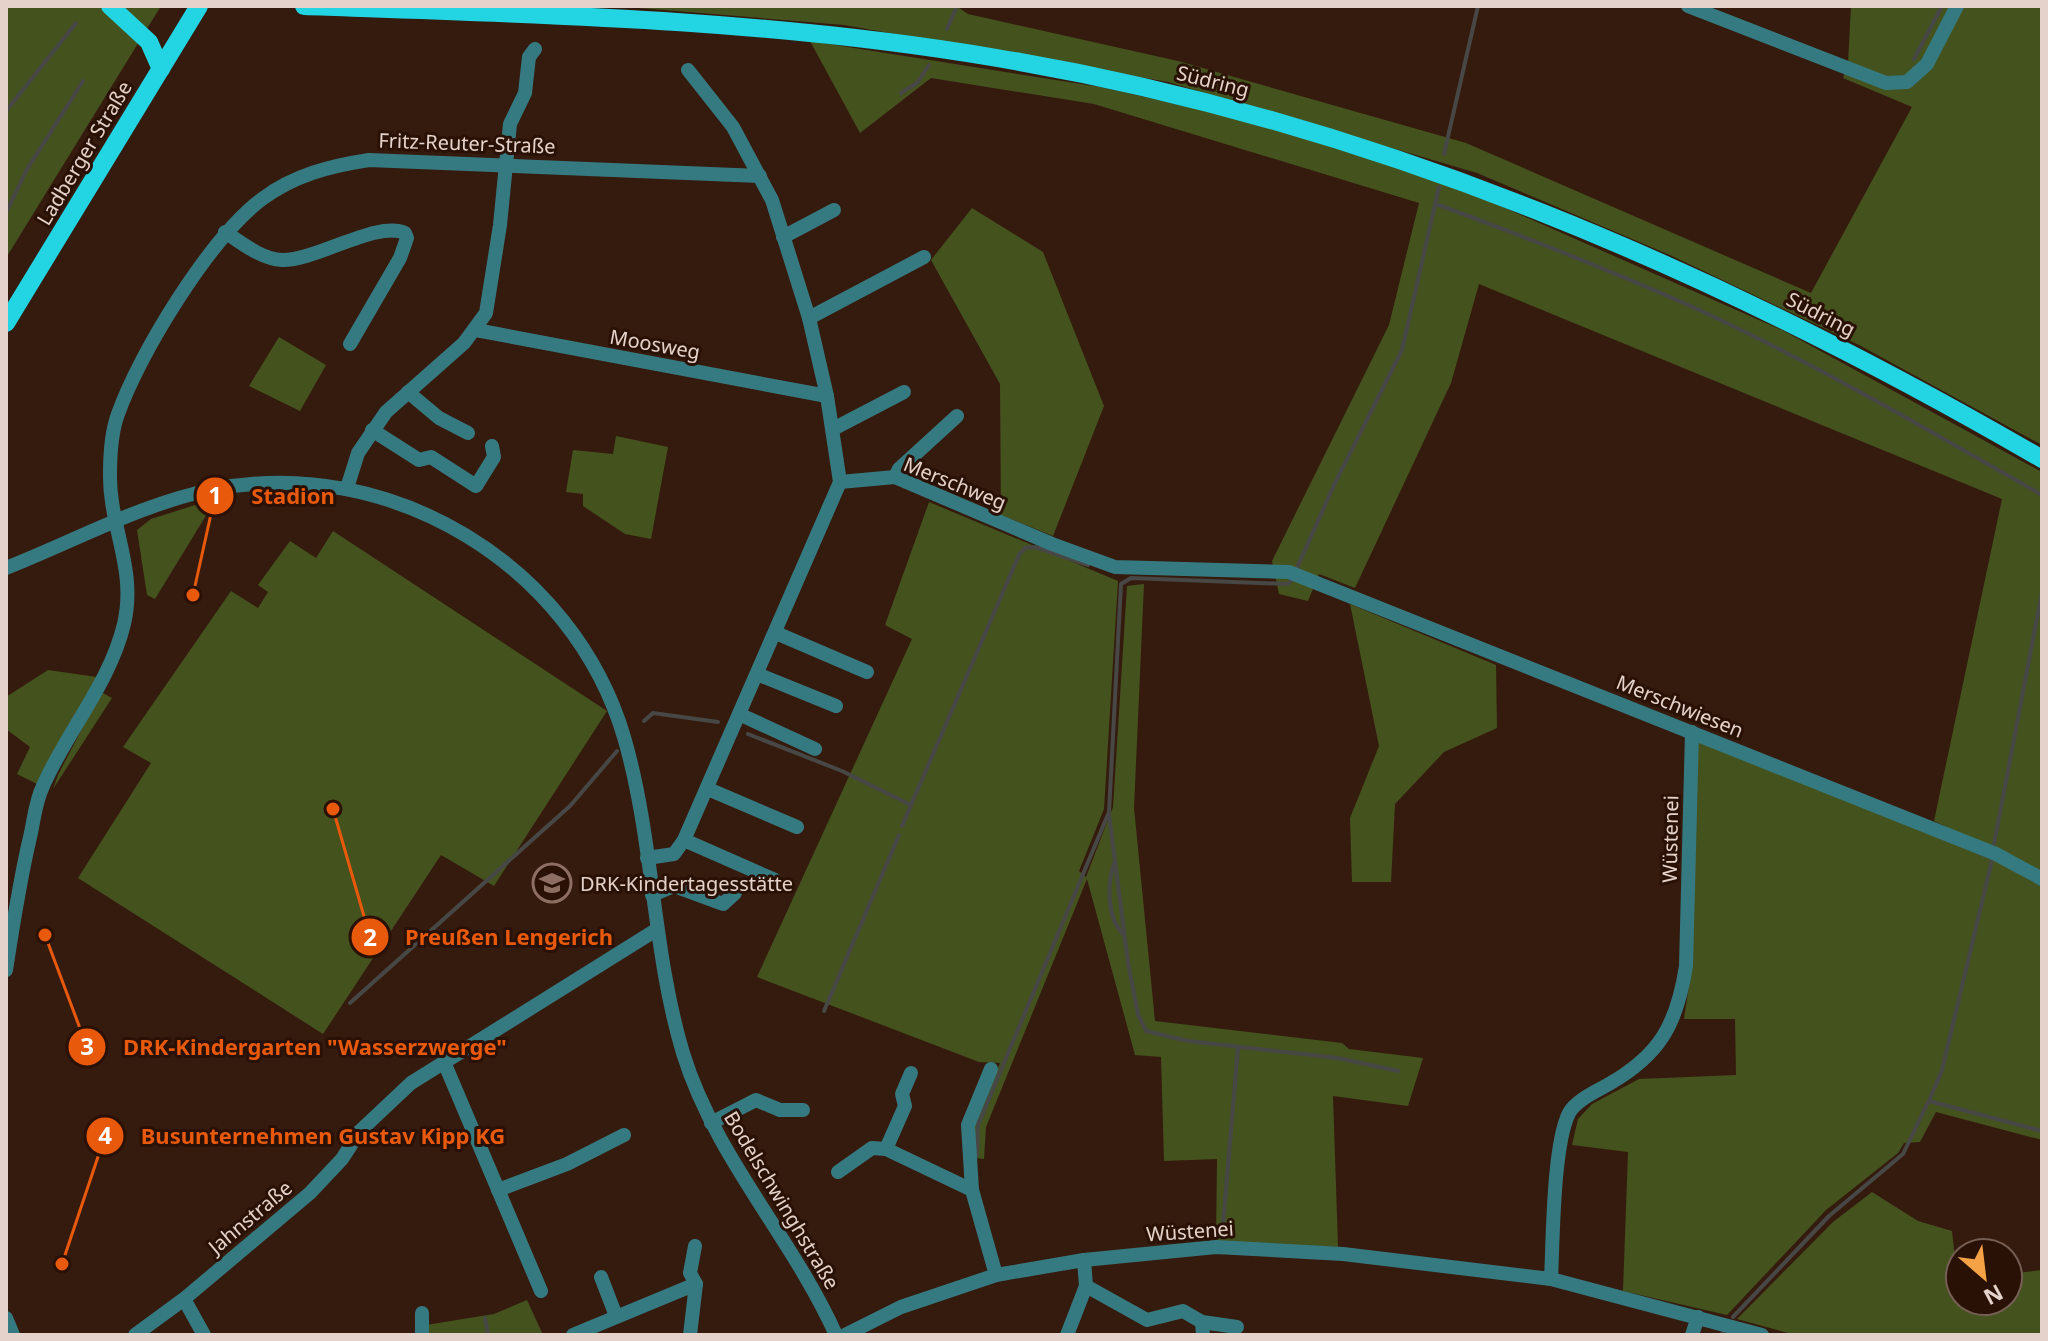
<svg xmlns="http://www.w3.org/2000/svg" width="2048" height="1341" viewBox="0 0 2048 1341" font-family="'Noto Sans',sans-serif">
<rect width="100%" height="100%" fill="#351b0e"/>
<g fill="#44521e">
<polygon points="6,6 161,6 6,258"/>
<polygon points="615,6 956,6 968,14 1178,61 1466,143 1811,293 1912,107 1843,78 1848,63 1851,6 2042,6 2042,445 1859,345 1672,256 1477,173 1168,82 844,25"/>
<polygon points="810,41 1100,87 1239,118 1453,185 1784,331 2042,472 2042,872 1934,821 2002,499 1479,284 1451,383 1355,588 1319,574 1308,601 1279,594 1272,561 1389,325 1419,203 1094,104 931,78 860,133"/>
<polygon points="972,208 1043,252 1104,406 1053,536 1001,515 1000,384 931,260"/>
<polygon points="279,337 326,365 300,411 249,386"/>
<polygon points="616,436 668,447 651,539 625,534 583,506 583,494 566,492 573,450 613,454"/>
<polygon points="211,500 213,504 155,599 147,595 137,530 151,519"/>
<polygon points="929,502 1118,581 1104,809 1079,871 1086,877 1113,807 1127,586 1144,584 1134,808 1155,1021 1342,1043 1349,1049 1423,1058 1408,1106 1333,1096 1338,1247 1216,1242 1217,1159 1164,1161 1161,1057 1135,1055 1087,879 986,1127 984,1159 976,1158 974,1126 1000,1063 979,1062 757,977 912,639 885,625"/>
<polygon points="333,531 607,711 494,886 441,855 323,1034 78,878 151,763 123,747 231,591 258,608 268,592 258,585 290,541 316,558"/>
<polygon points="1350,604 1496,665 1497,728 1444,752 1395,804 1391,882 1352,882 1350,818 1379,746"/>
<polygon points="48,670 97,677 37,784 17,774 30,747 6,729 6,697"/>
<polygon points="101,692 112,698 53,789 58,775"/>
<polygon points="1697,740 2000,863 2042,887 2042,1140 1936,1112 1920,1142 1904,1143 1898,1153 1826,1210 1727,1315 1623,1291 1628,1152 1572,1145 1578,1119 1592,1104 1639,1079 1736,1075 1735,1019 1684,1019 1691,973"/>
<polygon points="1872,1192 1918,1221 1952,1231 1960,1301 2008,1301 2008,1274 2042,1270 2042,1335 1795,1335 1737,1319 1833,1222"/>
<polygon points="527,1300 543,1335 425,1335 426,1325 494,1314"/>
</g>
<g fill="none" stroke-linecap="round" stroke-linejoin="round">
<g stroke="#474846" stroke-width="4">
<polyline points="947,29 957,6"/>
<polyline points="1914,59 1942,6"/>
<polyline points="901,93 917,83 929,65"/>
<polyline points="6,111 76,23"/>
<polyline points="1444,154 1478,6"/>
<path d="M 1436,204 C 1523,236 1610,270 1695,308 C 1814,363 1928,430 2042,495"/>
<polyline points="6,213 26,171 83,81"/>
<polyline points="1296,570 1335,483 1402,350 1439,187"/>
<polyline points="644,721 653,713 718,722"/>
<polyline points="748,734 842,771 911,805 1019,555 1025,548 1035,547 1088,565"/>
<polyline points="1109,814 1128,963 1138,1014 1146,1031 1188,1041 1338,1058 1398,1071"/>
<polyline points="902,826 911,805"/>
<polyline points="1994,844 2042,592"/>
<polyline points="1992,860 1942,1070 1929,1101 2042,1131"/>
<path d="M 1114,864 C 1107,884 1107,918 1123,934"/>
<polyline points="350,1003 570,806 617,751"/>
<polyline points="824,1011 899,835"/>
<polyline points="977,1155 978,1125 1109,812 1121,584 1131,578 1288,584 1293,578"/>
<polyline points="1223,1224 1238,1048"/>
<polyline points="1733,1317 1829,1216 1903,1154 1928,1102"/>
<polyline points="485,1318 488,1335"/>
<polyline points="1721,1335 1723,1333"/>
</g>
<g stroke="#367a81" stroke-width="14">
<polyline points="1688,6 1886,83 1907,82 1927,64 1957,6"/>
<path d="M 225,232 C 242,243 261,259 282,260 C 315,261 378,220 405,233 L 407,238 L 400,258 L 350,344"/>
<polyline points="783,237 834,210"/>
<polyline points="809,318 924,257"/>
<polyline points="476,330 827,396"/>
<polyline points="408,392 439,418 468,433"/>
<polyline points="833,429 904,392"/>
<polyline points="372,430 419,460 431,457 476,486 494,457 492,446"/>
<polyline points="895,477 899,469 957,416"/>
<polyline points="840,482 895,477 1052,544 1115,567 1289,572 1996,854 2042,879"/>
<polyline points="347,488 358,453 386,412 464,343 486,313 500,225 510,124 525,93 529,57 535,49"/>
<path d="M 6,568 C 75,541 142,503 215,489 C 391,455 573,565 624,737 C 654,840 652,950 683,1053 C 715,1157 792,1237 836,1335"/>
<polyline points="776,633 867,672"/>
<polyline points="757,674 836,706"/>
<polyline points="741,715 815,749"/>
<polyline points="708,789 797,827"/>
<polyline points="684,840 775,880"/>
<polyline points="647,858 674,854 684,840 840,482 827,396 809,318 772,200 733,127 688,70"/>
<polyline points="652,895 674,886 723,904 735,893"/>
<path d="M 6,970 C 13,924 20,878 31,833 C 34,818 36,800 43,786 C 67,731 110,683 124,624 C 137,569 109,526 110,474 C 110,456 112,430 118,414 C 140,352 210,238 262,199 C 294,175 330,166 369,160 L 760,176"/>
<polyline points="444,1062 541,1291"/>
<polyline points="711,1123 756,1100 780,1110 803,1110"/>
<polyline points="886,1149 905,1106 902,1094 911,1073"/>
<polyline points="838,1172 872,1148 886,1149 972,1190 996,1275"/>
<polyline points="498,1190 567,1164 624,1135"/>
<polyline points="972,1190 968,1125 991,1069"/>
<polyline points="695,1246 690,1273 696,1284"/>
<polyline points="601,1277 616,1316"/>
<path d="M 1551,1279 C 1553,1240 1553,1145 1569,1113 C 1576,1100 1597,1091 1609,1084 C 1660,1055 1677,1024 1686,966 L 1692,732"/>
<polyline points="1086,1286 1147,1320 1183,1311 1202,1322 1203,1335"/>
<polyline points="184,1299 204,1335"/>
<polyline points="6,1318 13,1335"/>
<polyline points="1202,1322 1237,1327"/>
<polyline points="135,1335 184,1299 310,1193 342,1159 360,1131 411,1083 656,930"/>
<polyline points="422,1335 422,1313"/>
<polyline points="573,1335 696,1284 690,1335"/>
<polyline points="845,1335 901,1307 996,1275 1084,1260 1216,1247 1343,1254 1551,1279 1762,1335"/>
<polyline points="1067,1335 1086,1286 1084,1260"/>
<polyline points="1692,1335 1698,1317"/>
</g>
<g stroke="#23d4e2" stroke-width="18">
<polyline points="110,6 149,42 161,69"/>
<path d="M 304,6 C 535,14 769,19 997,58 C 1370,120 1717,270 2042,459"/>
<polyline points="6,323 199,6"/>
</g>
</g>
<defs>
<g id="school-ring" transform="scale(2)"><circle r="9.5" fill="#2a1105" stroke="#8d6e63" stroke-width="1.5"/><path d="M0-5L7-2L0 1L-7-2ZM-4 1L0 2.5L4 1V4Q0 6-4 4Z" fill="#8d6e63"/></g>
</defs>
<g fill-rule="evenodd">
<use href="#school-ring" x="552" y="883"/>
</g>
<g text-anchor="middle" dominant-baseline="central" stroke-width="6" stroke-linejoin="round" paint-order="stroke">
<g font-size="20" fill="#e5d2ca" stroke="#2a1105">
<text transform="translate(1213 81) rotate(14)">Südring</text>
<text transform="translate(467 143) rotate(2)">Fritz-Reuter-Straße</text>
<text transform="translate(84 153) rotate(-59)">Ladberger Straße</text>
<text transform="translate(1821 314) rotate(27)">Südring</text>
<text transform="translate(655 344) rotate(10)">Moosweg</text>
<text transform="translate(955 483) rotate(22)">Merschweg</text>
<text transform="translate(1680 706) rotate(22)">Merschwiesen</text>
<text transform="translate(1670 839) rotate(-89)">Wüstenei</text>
<text transform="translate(782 1200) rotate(59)">Bodelschwinghstraße</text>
<text transform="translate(250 1217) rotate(-40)">Jahnstraße</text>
<text transform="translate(1190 1231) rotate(-4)">Wüstenei</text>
</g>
<g font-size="20" fill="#e5d2ca" stroke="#2a1105" text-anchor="start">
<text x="580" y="883">DRK-Kindertagesstätte</text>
</g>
</g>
<path fill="none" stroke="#e8590c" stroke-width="3" d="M193 595L215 496M333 809L370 937M45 935L87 1047M62 1264L105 1136"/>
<g fill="#e8590c" stroke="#2a1105" stroke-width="3">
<circle cx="193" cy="595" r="8"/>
<circle cx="333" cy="809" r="8"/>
<circle cx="45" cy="935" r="8"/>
<circle cx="62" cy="1264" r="8"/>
<circle cx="215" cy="496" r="20"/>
<circle cx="370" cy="937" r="20"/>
<circle cx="87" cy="1047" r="20"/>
<circle cx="105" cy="1136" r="20"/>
</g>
<g font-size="24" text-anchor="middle" font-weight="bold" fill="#fff">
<text x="215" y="504">1</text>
<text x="370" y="946">2</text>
<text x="87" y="1055">3</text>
<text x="105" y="1144">4</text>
</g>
<g font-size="22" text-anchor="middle" font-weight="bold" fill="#e8590c" stroke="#2a1105" stroke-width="6" stroke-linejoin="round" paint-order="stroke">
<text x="293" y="504">Stadion</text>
<text x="509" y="945">Preußen Lengerich</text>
<text x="315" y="1055">DRK-Kindergarten "Wasserzwerge"</text>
<text x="323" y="1144">Busunternehmen Gustav Kipp KG</text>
</g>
<rect width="2048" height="1341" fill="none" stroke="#e5d2ca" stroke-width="16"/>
<g transform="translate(1984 1277) rotate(152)"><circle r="38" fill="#2a1105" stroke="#755e54" stroke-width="2"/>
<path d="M0-6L14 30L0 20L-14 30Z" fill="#f5a246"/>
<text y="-12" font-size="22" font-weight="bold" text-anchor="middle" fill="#e5d2ca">N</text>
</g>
</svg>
